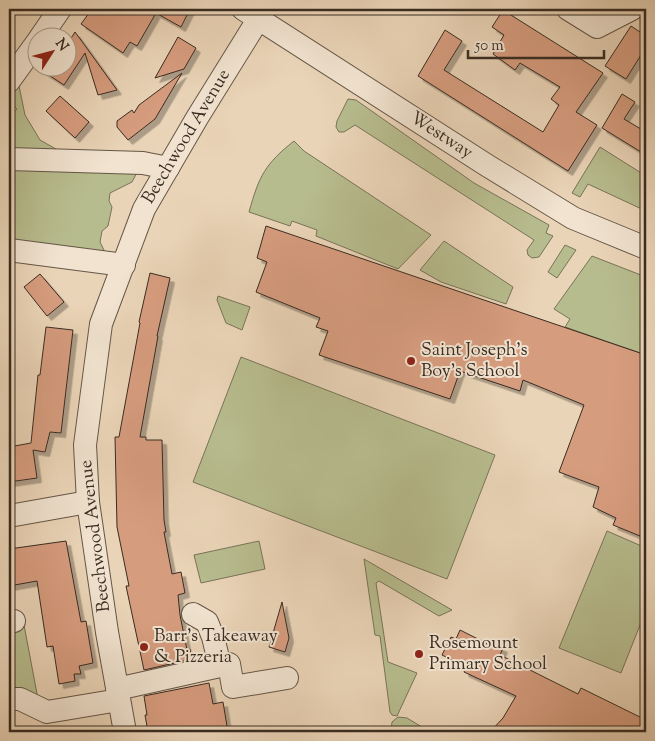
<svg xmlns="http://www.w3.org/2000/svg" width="655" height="741" viewBox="0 0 655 741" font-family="'Sorts Mill Goudy',serif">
<defs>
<filter id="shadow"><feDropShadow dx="4.5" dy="4.5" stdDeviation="0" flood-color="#0004"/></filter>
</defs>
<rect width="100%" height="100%" fill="#ead4b7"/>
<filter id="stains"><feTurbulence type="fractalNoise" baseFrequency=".004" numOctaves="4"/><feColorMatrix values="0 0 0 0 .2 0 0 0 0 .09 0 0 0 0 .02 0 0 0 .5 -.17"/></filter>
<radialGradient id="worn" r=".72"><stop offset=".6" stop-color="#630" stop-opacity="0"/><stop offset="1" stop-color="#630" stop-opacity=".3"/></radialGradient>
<g fill="#b7bc8e" stroke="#787458">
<polygon points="19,86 25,115 40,140 70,157 9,155 9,118 17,109 9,101 9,98"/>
<polygon points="348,99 356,100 474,183 549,225 546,233 553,236 539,257 532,258 528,255 527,250 534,240 355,125 344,132 339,132 336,127 337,121"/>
<path d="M 294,141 L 304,151 L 431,235 L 398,269 L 316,236 L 317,230 L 292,221 L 290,226 L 249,212 C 259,176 265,164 294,141 Z"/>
<polygon points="600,147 646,176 646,211 588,184 580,197 572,193"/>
<polygon points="9,165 141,165 132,182 110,193 109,201 112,207 108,226 102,231 100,242 104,250 102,257 9,245"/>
<polygon points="444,241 513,287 506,304 441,282 420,270"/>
<polygon points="565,245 576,250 557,278 548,272"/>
<polygon points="592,256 646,277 646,355 565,327 570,319 554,309"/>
<polygon points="218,296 250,307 242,330 226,323 217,300"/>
<polygon points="241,357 495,455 447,579 193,482"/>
<polygon points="607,531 646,548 646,610 621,673 559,648"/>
<polygon points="259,541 265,569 201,583 194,555"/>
<polygon points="364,559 452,610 439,616 379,581 376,583 388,662 417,673 397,716 392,715 390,712 380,636 375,635"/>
<polygon points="24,625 38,699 9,692 9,627"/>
<polygon points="398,717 407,718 430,732 391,732 392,722"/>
</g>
<g fill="#d69c7e" stroke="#392c22" filter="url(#shadow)">
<polygon points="92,9 190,9 181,27 156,13 137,46 130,42 123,53 81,24"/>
<polygon points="503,10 603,73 576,112 597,125 568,171 418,76 445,30 462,41 444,70 543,132 559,105 551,99 560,87 520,63 515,70 493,54 504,35 492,27"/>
<polygon points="631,26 646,36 646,47 626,79 605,66"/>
<polygon points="75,32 86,47 117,90 98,95 85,53 64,85 38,68 68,68 68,43"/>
<polygon points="178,37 196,48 184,69 155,78"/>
<polygon points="182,73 155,119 128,140 117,127 117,121 132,110 134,113 139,105"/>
<polygon points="622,94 635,102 624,119 646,132 646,155 602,128"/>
<polygon points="60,96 89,122 75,138 46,111"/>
<polygon points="266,226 646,355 646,520 640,536 613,525 616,518 593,507 599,487 559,472 584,405 523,380 520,391 460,371 450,399 319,355 328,331 316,327 320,318 256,292 267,262 257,258"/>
<polygon points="150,273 170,278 157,336 158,336 140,437 146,437 146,440 162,440 164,520 166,532 164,532 172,574 181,572 185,593 178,595 180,615 187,650 190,649 192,659 144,670 126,586 129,586 117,527 115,437 119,437 140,323 139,322"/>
<polygon points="40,274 64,302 47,316 24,287"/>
<polygon points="46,327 73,330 61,433 50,432 45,452 33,450 37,478 9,482 9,447 31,443 38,375 40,375"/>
<polygon points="66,541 81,622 86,621 93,663 79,666 81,674 74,674 75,681 59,684 53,646 47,647 37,581 9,586 9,549"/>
<polygon points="282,602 289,638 285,652 269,647"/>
<polygon points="460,630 488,644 489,642 503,648 500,655 578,694 581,688 646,720 646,732 490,732 503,718 516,696 464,672 466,667 442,655 451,637 456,639"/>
<polygon points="209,683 213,704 223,702 228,732 148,732 145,715 147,715 144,696"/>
</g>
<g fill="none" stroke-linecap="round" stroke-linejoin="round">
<g stroke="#655647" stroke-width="24">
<g id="minor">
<polyline points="243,9 488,166 573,218 646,248"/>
<polyline points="568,9 597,27 632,9"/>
<polyline points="40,38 60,9"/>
<polyline points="9,81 38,41"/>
<polyline points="9,159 143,163 168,168"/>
<polyline points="9,250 124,265"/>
<polyline points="9,516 88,502"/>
<polyline points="9,622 14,621"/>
<polyline points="220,666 229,664 233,687 287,678"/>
<polyline points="117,689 220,666 213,637 207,622 193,614"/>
<polyline points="9,699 20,699 47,712 119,700"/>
<polyline points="125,732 107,632 88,502 85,445 101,324 144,209 197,118 259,18"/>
</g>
</g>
<use href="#minor" stroke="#f1e3d0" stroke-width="22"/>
</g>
<g fill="#8f2418" stroke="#f1e3d0" stroke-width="2">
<circle cx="411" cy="361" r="5"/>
<circle cx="144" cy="647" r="5"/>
<circle cx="419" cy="654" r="5"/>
</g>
<g text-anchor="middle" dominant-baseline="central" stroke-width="4" stroke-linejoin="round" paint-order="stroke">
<g font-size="18" fill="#392c22" stroke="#f1e3d0">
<text transform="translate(441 136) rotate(33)">Westway</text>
<text transform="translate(187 137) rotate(-59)">Beechwood Avenue</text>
<text transform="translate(96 536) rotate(-97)">Beechwood Avenue</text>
</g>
<g font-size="18" fill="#392c22" stroke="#f1e3d0" text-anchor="start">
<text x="421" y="351">Saint Joseph's<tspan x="421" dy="21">Boy's School</tspan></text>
<text x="154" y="637">Barr's Takeaway<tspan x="154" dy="21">&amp; Pizzeria</tspan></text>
<text x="429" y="644">Rosemount<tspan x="429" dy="21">Primary School</tspan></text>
</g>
</g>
<rect width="655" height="741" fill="none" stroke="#ead4b7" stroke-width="30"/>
<rect x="10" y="10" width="635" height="721" fill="none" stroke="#392c22" stroke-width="2.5"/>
<rect x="15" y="15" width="625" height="711" fill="none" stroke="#392c22"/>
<g transform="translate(52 52) rotate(54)"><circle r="24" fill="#f1e3d0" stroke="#a79a8a"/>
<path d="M0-4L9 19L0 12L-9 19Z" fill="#8f2418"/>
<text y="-8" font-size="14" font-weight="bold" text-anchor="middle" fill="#392c22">N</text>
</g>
<path d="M468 50v8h136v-8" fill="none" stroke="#392c22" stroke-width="2.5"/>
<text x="475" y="50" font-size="15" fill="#392c22" stroke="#f1e3d0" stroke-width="4" paint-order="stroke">50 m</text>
<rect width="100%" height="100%" filter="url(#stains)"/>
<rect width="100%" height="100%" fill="url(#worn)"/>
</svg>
